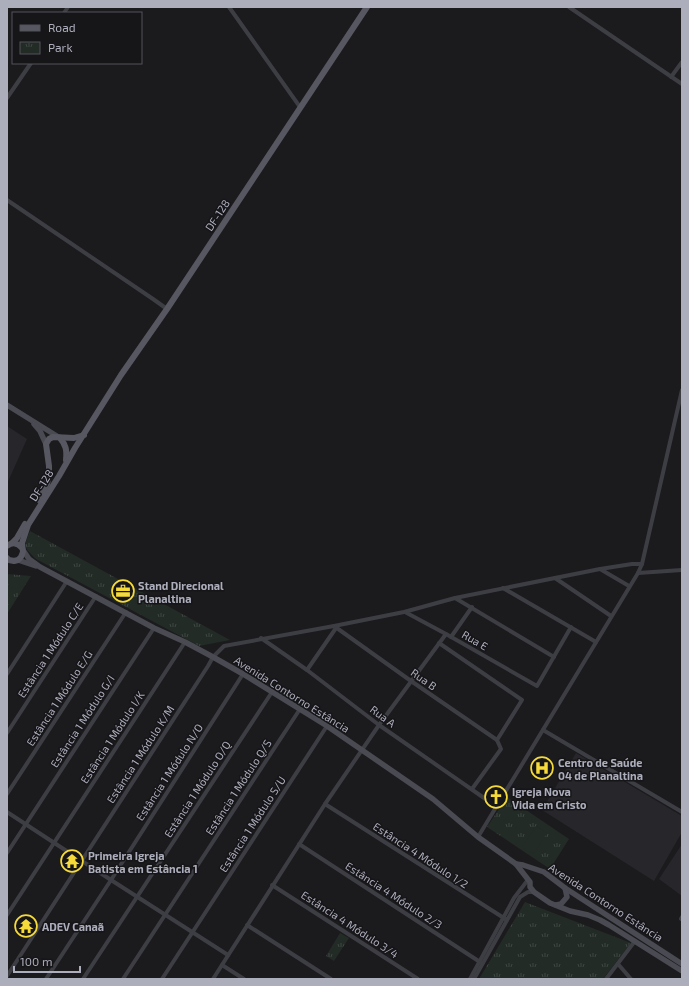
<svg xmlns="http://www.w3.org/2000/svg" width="689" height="986" viewBox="0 0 689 986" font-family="'Exo 2',sans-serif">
<defs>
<pattern id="park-tufts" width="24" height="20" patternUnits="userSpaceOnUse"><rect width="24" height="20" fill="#222b25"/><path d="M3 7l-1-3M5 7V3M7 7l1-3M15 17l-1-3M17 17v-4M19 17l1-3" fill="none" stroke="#3f4743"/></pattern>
</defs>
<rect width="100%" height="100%" fill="#1b1a1d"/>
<g fill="#27262a">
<polygon points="7,426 27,439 7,484"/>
<polygon points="576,753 682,816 682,832 654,881 542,810"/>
<polygon points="682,844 682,896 659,879"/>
</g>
<g fill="url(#park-tufts)">
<path d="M 30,531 L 230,640 L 199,646 L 36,559 C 24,547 23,547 30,531 Z"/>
<polygon points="7,574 31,576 7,614"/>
<polygon points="507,797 569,839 550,869 487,827"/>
<polygon points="525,902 631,943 603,979 479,979"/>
<polygon points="340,933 349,938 334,961 326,956"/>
</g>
<polygon fill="#222b25" points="536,826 547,833 533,854 522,847"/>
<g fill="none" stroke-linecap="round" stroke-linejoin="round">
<g stroke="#3d3d44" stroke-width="4">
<polyline points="229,7 300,107"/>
<polyline points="569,7 682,84"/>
<polyline points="64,13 68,7"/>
<polyline points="671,77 682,62"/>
<polyline points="7,98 31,63"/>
<polyline points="7,200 153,299 167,309"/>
<polyline points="600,569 629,586"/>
<polyline points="638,573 682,570"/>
<polyline points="555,578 611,616"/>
<polyline points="503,588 596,642"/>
<polyline points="455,598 554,657"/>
<polyline points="405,612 446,634 537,686 571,627"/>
<polyline points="334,626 411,681 497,740 501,749 472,789"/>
<polyline points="451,637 472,607"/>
<polyline points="261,638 307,670 379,725 497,807"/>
<polyline points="439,643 522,700 497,740"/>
<polyline points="307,670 336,628"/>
<polyline points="7,674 67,581"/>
<polyline points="543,730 682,812"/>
<polyline points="7,733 96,596"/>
<polyline points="7,794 126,612"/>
<polyline points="325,804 507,920"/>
<polyline points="7,812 111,880 228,955"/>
<polyline points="478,837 638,573 642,564 682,390"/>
<polyline points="299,844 480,962"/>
<polyline points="7,853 154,628"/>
<polyline points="272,885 418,979"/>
<polyline points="7,915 185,642"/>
<polyline points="681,919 682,917"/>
<polyline points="247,925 331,979"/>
<polyline points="618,964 631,979"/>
<polyline points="222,965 244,979"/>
<polyline points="7,976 208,666 213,657 224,646 334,626 404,612 455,598 600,569 632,564 642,564"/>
<polyline points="46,979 111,880 243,674"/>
<polyline points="83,979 272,692"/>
<polyline points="123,979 300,709"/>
<polyline points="162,979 327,726"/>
<polyline points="213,979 325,804 379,725 446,634"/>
<polyline points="470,979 514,898 527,881 530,882"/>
<polyline points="474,979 520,897 528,892 534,892"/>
<polyline points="606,979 635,941"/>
</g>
<g stroke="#494a52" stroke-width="5.5">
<polyline points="7,405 60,438"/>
<polyline points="34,424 40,431 46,444"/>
<polyline points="23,550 29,559 40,567 154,628 185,642 213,657 243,674 327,726 433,799 478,837 516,864 530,882 530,887 534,892 550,903 570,911 588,915 600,920 609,925 682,971"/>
<polyline points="18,560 36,566"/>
<polyline points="516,864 523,865 544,872 565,888 682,964"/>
<polyline points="556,905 561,904 567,897 565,888"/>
</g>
<g stroke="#575761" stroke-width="6">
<path d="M 60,438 C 66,445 67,450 66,460"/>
<polyline points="39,500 47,484 49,475 49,466 46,444 49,439 53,437 74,438 84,435"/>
<polyline points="12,543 17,538 25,524"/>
<path d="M 7,546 C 12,542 18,543 22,548"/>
<polyline points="7,558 9,560 14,561 18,560 21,557 23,552 22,543 28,525 59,476 75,448 121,375 167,309 367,7"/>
</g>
</g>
<defs>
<g id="office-ring" transform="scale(1.15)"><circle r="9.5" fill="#161518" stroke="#f5da3a" stroke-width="1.5"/><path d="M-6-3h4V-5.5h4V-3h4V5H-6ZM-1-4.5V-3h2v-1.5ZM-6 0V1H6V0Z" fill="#f5da3a"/></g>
<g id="hospital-ring" transform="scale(1.15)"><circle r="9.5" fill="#161518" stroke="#f5da3a" stroke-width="1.5"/><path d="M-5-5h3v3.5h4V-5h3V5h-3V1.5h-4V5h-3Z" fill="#f5da3a"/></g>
<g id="church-ring" transform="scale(1.15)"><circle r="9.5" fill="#161518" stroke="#f5da3a" stroke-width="1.5"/><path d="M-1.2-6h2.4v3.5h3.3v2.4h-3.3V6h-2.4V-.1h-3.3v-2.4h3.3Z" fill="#f5da3a"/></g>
<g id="temple-ring" transform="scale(1.15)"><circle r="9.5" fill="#161518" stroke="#f5da3a" stroke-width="1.5"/><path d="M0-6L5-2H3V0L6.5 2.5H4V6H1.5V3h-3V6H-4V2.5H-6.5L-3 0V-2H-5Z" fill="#f5da3a"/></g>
</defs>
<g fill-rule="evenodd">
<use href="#office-ring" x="123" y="591"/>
<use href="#hospital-ring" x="542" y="768"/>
<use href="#church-ring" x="496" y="797"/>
<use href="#temple-ring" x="72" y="861"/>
<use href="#temple-ring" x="26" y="926"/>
</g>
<g text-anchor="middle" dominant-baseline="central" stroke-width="3" stroke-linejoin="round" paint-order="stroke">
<g font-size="11" fill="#adaebc" stroke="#161518">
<text transform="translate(217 215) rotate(-57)">DF-128</text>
<text transform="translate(41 485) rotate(-58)">DF-128</text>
<text transform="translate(475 640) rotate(30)">Rua E</text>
<text transform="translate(50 650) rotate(-57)">Estância 1 Módulo C/E</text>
<text transform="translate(424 679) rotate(35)">Rua B</text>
<text transform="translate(292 694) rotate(32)">Avenida Contorno Estância</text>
<text transform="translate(59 698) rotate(-57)">Estância 1 Módulo E/G</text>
<text transform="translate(383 716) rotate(36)">Rua A</text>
<text transform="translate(82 721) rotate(-57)">Estância 1 Módulo G/I</text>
<text transform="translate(112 737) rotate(-57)">Estância 1 Módulo I/K</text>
<text transform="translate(140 754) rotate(-57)">Estância 1 Módulo K/M</text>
<text transform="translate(169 772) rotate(-57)">Estância 1 Módulo N/O</text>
<text transform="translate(238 787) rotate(-57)">Estância 1 Módulo Q/S</text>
<text transform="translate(197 789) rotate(-57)">Estância 1 Módulo O/Q</text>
<text transform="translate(252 824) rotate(-57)">Estância 1 Módulo S/U</text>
<text transform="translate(421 855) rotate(33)">Estância 4 Módulo 1/2</text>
<text transform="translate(394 895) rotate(33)">Estância 4 Módulo 2/3</text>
<text transform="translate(606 902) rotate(33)">Avenida Contorno Estância</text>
<text transform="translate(350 924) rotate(33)">Estância 4 Módulo 3/4</text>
</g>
<g font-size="11" font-weight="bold" fill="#adaebc" stroke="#161518" text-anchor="start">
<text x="138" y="585">Stand Direcional<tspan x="138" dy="13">Planaltina</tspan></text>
<text x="558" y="762">Centro de Saúde<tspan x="558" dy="13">04 de Planaltina</tspan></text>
<text x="512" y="791">Igreja Nova<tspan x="512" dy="13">Vida em Cristo</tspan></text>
<text x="88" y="855">Primeira Igreja<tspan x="88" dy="13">Batista em Estância 1</tspan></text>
<text x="42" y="926">ADEV Canaã</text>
</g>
</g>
<rect width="689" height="986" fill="none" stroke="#adaebc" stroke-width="16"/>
<rect x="12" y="12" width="130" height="52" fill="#161518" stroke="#52525a"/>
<rect x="20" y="25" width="20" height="6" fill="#575761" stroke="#52525a"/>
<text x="48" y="32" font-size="12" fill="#adaebc">Road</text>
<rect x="20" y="42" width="20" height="12" fill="url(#park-tufts)" stroke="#52525a"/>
<text x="48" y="52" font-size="12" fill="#adaebc">Park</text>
<path d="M14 966v6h66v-6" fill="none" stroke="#adaebc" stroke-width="2"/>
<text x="20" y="966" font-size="12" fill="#adaebc" stroke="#161518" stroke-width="3" paint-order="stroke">100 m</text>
</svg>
